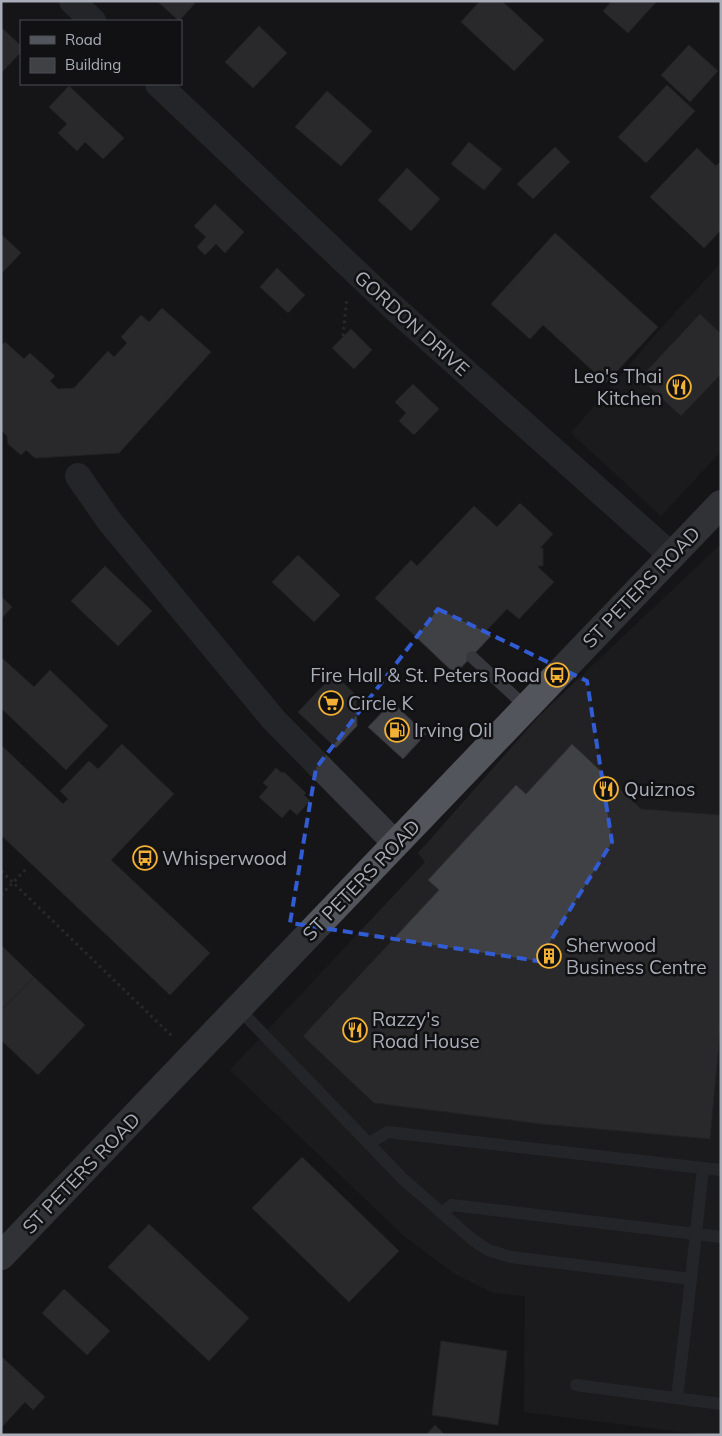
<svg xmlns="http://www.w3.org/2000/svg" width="722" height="1436" viewBox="0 0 722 1436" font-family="Mulish,sans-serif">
<rect width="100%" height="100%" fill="#161618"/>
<g fill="#222225">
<polygon points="721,263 721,451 661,516 571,433 662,327"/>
<polygon points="721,544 721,1435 705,1435 524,1412 525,1296 493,1293 455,1274 404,1236 230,1070 425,862 418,853 540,715"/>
</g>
<g fill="#404145" stroke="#303034">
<polygon points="157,1 197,1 179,21"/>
<polygon points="480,1 502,1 544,40 514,71 461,22"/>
<polygon points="612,1 657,1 628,33 603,11"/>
<polygon points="259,26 287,53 253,88 225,62"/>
<polygon points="1,27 21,46 21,52 1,73"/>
<polygon points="689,45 718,71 690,102 661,75"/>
<polygon points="667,85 695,111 646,163 618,137"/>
<polygon points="69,86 124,138 103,159 85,142 77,151 58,133 67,124 49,107"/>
<polygon points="327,91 372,131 341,166 295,127"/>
<polygon points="469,142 502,169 484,190 451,164"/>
<polygon points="555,147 570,162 533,199 517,184"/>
<polygon points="697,148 716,166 721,161 721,230 704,248 650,197"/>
<polygon points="407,168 440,199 411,231 378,200"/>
<polygon points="215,204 244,232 225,253 216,244 205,255 197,247 206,237 194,226"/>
<polygon points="555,233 658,327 606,383 543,325 530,339 491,304"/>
<polygon points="1,234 21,253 1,274"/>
<polygon points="277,268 305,295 288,313 260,287"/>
<polygon points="162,308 211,352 119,453 35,458 26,450 21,455 8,444 7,436 1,430 1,346 5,342 24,359 30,353 55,376 50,381 58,389 74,388 108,351 114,357 127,343 121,337 141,315 149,322"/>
<polygon points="700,314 721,334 721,374 681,416 640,378"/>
<polygon points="351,329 372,350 354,369 332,348"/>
<polygon points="413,384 439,409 414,435 399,421 406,413 395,402"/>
<polygon points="520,503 553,534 540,548 543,548 543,566 537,566 554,582 519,619 507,609 486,631 491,636 455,674 375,598 411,560 417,566 474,506 497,527"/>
<polygon points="298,555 340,595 314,622 272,582"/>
<polygon points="105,566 152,611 118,646 71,601"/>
<polygon points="1,596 12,607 1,619"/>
<polygon points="1,657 34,687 50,670 108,726 66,770 1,708"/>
<polygon points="334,674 356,695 357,726 336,748 298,712"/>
<polygon points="392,702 426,734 403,759 368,727"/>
<polygon points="122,744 174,794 111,860 210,953 170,995 1,835 1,745 63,804 68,799 60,791 89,761 98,769"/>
<polygon points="572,744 641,809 721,815 721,1022 710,1139 542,1124 374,1103 303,1036 439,890 428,880 516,785 526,794"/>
<polygon points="276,768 282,773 284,772 306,793 304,795 310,801 297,815 290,809 282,818 259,797 268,787 263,783"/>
<polygon points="1,945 34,977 1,1011"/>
<polygon points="34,977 85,1025 38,1075 1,1040 1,1011"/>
<polygon points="302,1157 399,1251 349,1302 252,1208"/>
<polygon points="149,1224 249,1318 209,1361 108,1267"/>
<polygon points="64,1289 110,1331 87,1355 42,1313"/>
<polygon points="441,1341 507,1351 498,1425 432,1415"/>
<polygon points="1,1356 45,1397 33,1410 25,1402 1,1428"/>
<polygon points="435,1425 445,1435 426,1435"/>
</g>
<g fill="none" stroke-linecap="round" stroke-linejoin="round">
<g stroke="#3d3f44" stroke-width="3" stroke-dasharray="2.5 4" stroke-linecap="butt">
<polyline points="343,336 347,297"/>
<polyline points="1,871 174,1038"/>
<polyline points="1,895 27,868"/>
</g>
<g stroke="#37383d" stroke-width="12">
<polyline points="472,657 526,707"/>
<polyline points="238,1008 403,1179 473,1240 488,1250 511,1257 691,1279 703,1168 388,1132 369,1143"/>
<polyline points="703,1168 721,1170"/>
<polyline points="442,1213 452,1205 721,1237"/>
<polyline points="576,1385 721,1404"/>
<polyline points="677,1398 691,1279"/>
</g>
<g stroke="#37383d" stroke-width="26">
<polyline points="72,1 93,21"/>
<polyline points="158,84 393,307 671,555"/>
<polyline points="78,476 110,522 274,720 396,844"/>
</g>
<polyline stroke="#53555c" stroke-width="28" points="1,1256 721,504"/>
</g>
<path d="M0 0H722V1436H0ZM 438,609 L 587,681 L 612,842 L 538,961 L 290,923 L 316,768 Z" fill="#161618" fill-opacity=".55" fill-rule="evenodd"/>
<path fill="none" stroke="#325cd3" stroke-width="4" stroke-dasharray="10 6" stroke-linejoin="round" d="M 438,609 L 587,681 L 612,842 L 538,961 L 290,923 L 316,768 Z"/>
<defs>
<g id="restaurant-ring" transform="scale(1.25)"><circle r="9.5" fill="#111113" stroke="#f2b134" stroke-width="1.5"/><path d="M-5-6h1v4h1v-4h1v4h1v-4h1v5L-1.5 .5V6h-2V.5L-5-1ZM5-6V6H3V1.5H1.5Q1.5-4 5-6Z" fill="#f2b134"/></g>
<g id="bus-ring" transform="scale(1.25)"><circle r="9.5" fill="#111113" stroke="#f2b134" stroke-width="1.5"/><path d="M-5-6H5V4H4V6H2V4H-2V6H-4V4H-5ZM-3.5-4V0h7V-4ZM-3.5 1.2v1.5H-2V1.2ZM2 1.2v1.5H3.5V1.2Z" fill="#f2b134"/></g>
<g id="supermarket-ring" transform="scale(1.25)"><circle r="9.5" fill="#111113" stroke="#f2b134" stroke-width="1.5"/><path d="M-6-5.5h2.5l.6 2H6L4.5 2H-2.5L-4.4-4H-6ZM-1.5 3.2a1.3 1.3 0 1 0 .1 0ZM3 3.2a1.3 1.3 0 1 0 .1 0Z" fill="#f2b134"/></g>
<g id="fuel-ring" transform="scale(1.25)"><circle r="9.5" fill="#111113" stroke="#f2b134" stroke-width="1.5"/><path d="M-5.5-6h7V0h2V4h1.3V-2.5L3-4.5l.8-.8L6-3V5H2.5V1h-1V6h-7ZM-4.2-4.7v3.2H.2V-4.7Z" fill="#f2b134"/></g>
<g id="building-ring" transform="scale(1.25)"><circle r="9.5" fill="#111113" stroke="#f2b134" stroke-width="1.5"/><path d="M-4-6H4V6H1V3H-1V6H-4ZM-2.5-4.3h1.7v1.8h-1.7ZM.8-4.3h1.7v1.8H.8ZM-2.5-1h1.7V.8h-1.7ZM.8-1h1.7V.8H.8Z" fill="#f2b134"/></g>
</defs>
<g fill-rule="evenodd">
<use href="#restaurant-ring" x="679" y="387"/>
<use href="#bus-ring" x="557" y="675"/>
<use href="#supermarket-ring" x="331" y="703"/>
<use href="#fuel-ring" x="397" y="730"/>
<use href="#restaurant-ring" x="606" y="789"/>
<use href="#bus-ring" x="145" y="858"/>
<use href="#building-ring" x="549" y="956"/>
<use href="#restaurant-ring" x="355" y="1030"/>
</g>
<g text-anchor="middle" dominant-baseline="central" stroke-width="5" stroke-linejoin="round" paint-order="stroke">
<g font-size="19" fill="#a8adb8" stroke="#111113">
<text transform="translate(412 323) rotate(42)">GORDON DRIVE</text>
<text transform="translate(641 587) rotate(-46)">ST PETERS ROAD</text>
<text transform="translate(361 880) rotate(-46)">ST PETERS ROAD</text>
<text transform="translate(81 1173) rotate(-46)">ST PETERS ROAD</text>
</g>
<g font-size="19" fill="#a8adb8" stroke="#111113" text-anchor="start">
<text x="662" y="376" text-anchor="end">Leo's Thai<tspan x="662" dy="22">Kitchen</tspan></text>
<text x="540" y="675" text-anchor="end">Fire Hall &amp; St. Peters Road</text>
<text x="348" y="703">Circle K</text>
<text x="414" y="730">Irving Oil</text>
<text x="624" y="789">Quiznos</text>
<text x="162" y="858">Whisperwood</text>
<text x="566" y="945">Sherwood<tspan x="566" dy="22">Business Centre</tspan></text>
<text x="372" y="1019">Razzy's<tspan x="372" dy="22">Road House</tspan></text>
</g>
</g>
<rect width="722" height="1436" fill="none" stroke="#a8adb8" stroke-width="5"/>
<rect x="20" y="20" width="162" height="65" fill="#111113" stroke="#4d4f55"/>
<rect x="30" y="36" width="25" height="8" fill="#53555c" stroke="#4d4f55"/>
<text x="65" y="45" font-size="15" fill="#a8adb8">Road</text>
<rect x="30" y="58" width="25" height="15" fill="#404145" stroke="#4d4f55"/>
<text x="65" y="70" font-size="15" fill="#a8adb8">Building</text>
</svg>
